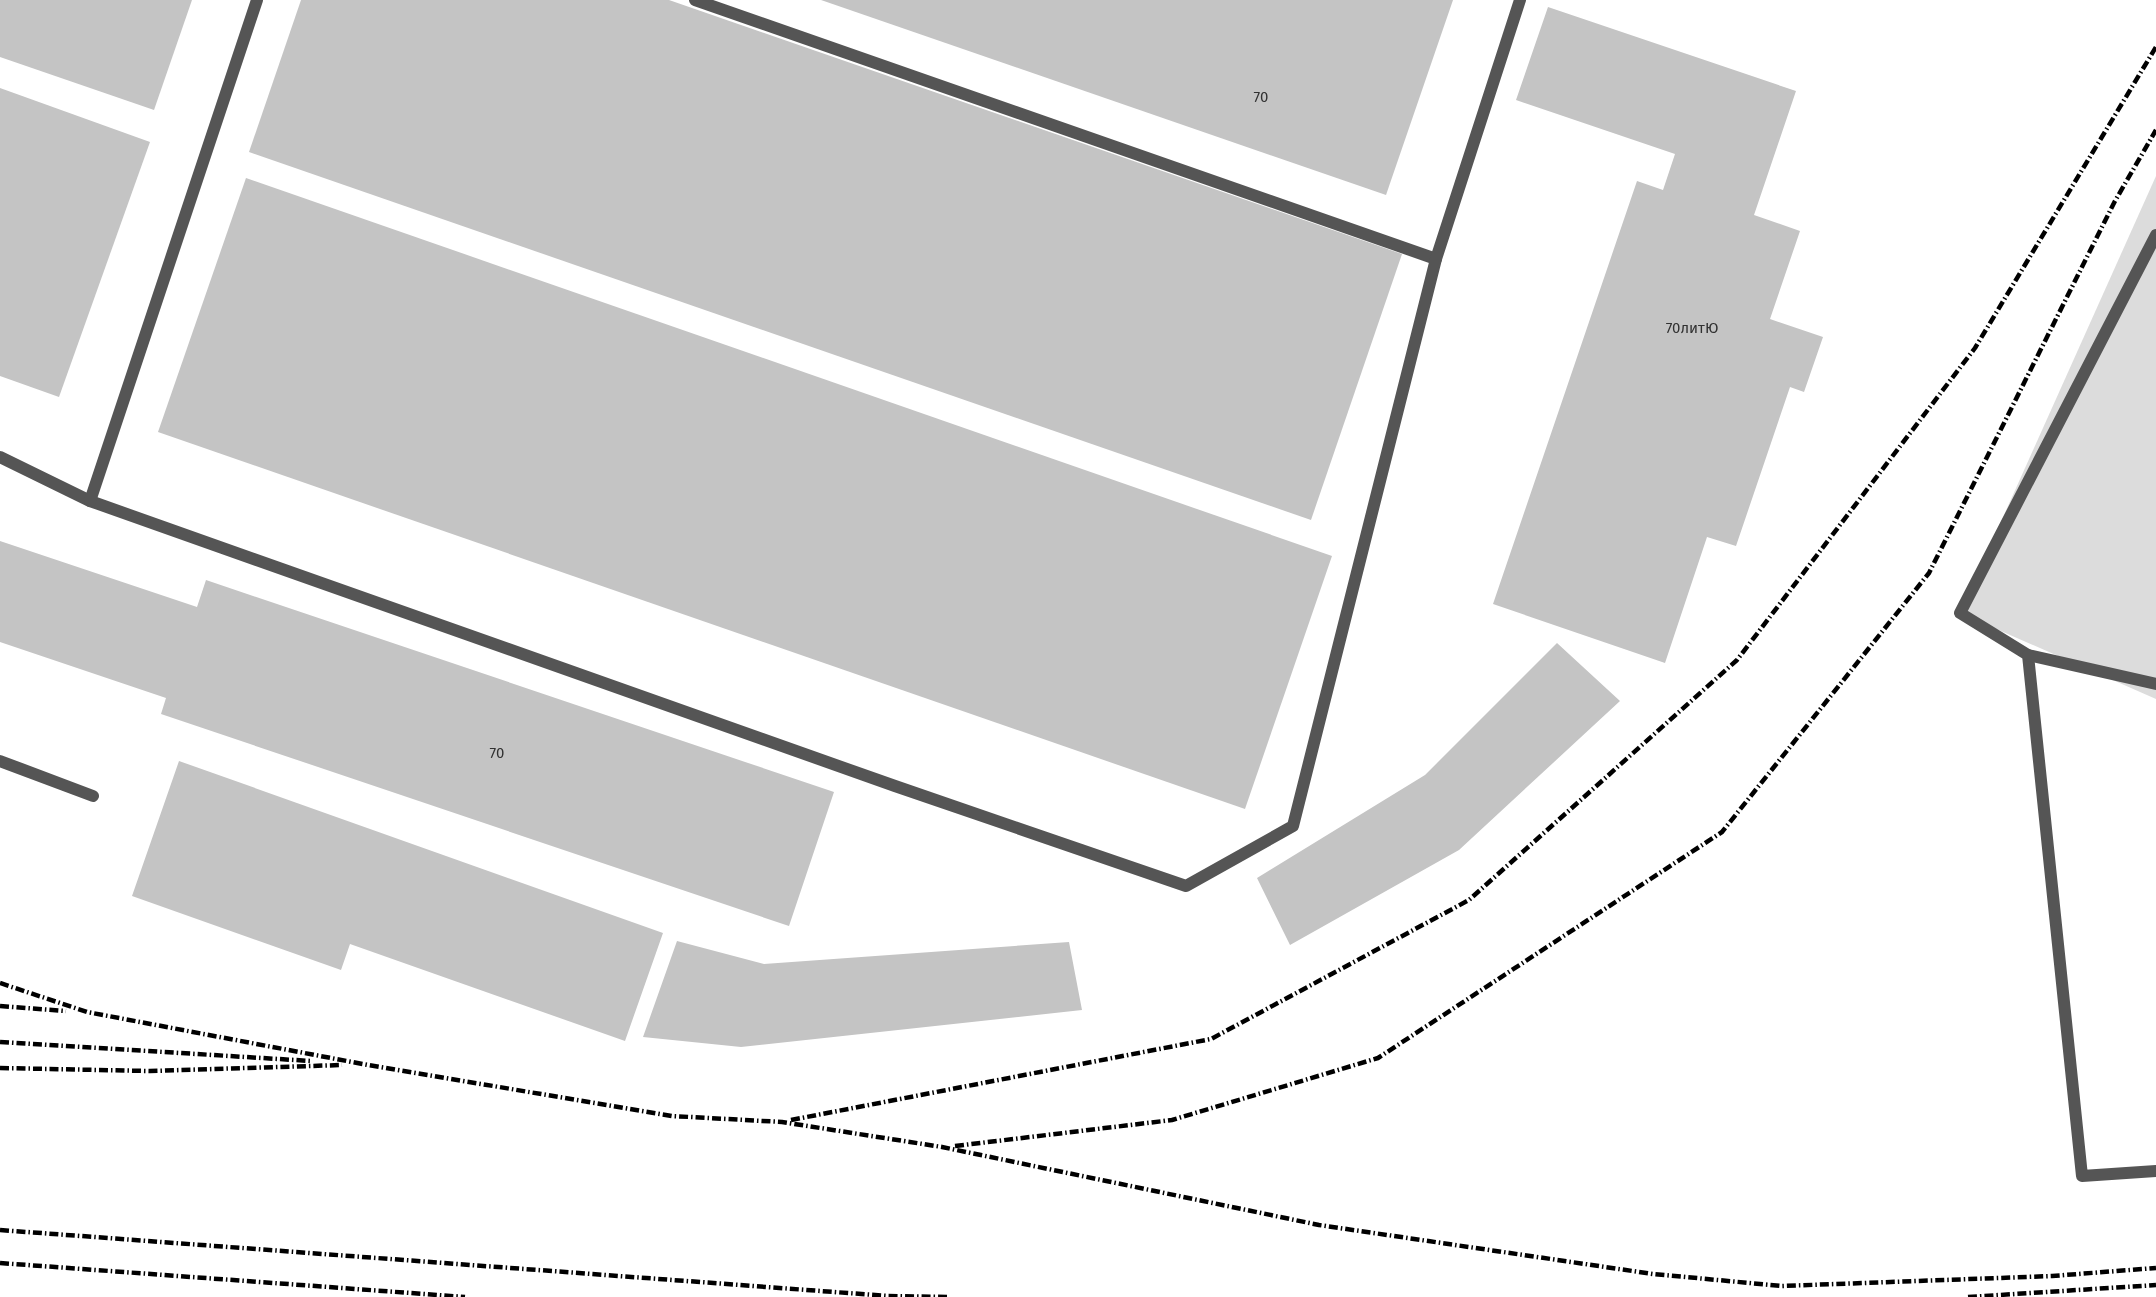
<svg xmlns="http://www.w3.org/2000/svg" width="2156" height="1297" viewBox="0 0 2156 1297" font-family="'Fira Sans',sans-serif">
<rect width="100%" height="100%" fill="#fff"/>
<polygon fill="#dcdcdc" points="2156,176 2156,699 1960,613"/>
<g fill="#c4c4c4">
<polygon points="0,0 192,0 154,110 0,57"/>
<polygon points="301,0 669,0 1402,254 1311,520 249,152"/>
<polygon points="821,0 1453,0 1386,195"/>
<polygon points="1548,7 1796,91 1754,215 1800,231 1770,319 1823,337 1804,392 1790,387 1736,546 1707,537 1665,663 1493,604 1637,181 1663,190 1675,154 1516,100"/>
<polygon points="0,88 150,142 59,397 0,376"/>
<polygon points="246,178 1332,556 1245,809 158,432"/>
<polygon points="0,541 197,607 206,580 834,792 789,926 161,714 166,698 0,642"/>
<polygon points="1557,643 1620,701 1459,850 1290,945 1257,878 1425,775"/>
<polygon points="179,761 663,933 625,1041 350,944 341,970 132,896"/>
<polygon points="677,941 764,964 1069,942 1082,1010 741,1047 643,1037"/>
</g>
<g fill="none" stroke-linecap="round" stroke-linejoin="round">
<g stroke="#555" stroke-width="12">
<polyline points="695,0 1436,259"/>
<polyline points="2156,235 1960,613 2028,655 2082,1176 2156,1171"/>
<polyline points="0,457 90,501 895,786 1186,886 1293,826 1436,259 1520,0"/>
<polyline points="90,501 257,0"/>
<polyline points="2028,655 2156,684"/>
<polyline points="0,761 93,796"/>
</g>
<g stroke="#000" stroke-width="4.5" stroke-dasharray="9 3 1.5 3" stroke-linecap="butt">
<polyline points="0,983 87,1012 368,1065 672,1116 782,1122 942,1147 1319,1225 1653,1274 1782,1286 2052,1276 2156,1268"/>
<polyline points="0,1006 66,1011"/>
<polyline points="0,1042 311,1061"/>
<polyline points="0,1068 150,1071 342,1065"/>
<polyline points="791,1120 1211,1039 1469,900 1737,660 1975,348 2156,47"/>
<polyline points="955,1146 1172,1120 1378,1058 1722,832 1929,573 2115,201 2156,130"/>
<polyline points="0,1230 888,1296 947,1297"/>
<polyline points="0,1263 465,1297"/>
<polyline points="1968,1297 2156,1285"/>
</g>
</g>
<g text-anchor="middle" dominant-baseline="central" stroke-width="5" stroke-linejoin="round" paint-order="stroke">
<g font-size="15" fill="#313131">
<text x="1261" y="97">70</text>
<text x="1692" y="328">70литЮ</text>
<text x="497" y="753">70</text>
</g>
</g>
</svg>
